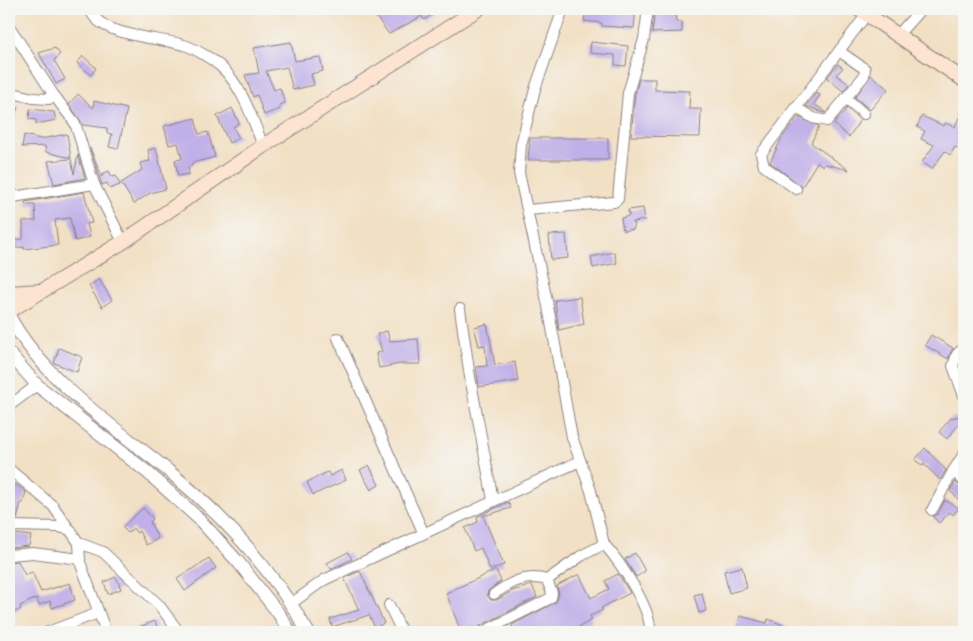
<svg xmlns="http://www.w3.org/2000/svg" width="973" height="641" viewBox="0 0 973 641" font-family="Delius,sans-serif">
<rect width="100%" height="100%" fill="#f6f6f2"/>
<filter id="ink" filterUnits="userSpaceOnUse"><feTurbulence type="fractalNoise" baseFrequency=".02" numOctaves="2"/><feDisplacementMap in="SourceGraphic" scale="10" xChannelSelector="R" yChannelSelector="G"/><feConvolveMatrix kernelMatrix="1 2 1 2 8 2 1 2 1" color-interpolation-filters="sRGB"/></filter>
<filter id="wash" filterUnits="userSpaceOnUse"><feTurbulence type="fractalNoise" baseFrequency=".0096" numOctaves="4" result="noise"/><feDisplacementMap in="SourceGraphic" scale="20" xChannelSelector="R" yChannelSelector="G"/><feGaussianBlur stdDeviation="1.12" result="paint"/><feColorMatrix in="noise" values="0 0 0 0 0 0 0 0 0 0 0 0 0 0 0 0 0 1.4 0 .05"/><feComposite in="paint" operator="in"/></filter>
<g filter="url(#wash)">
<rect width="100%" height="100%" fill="#f2e0c4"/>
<g id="blocks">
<g fill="#c0afe8">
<polygon points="370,9 441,9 424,20 422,16 389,34"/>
<polygon points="586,9 636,9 634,28 602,26 602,23 584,21"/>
<polygon points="675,10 676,22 682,22 682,32 652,33 655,11"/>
<polygon points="291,42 295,61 320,57 323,71 311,74 314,85 293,90 287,67 266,71 274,90 280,88 285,103 279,105 280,109 264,115 257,95 253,97 245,75 259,73 254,48"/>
<polygon points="591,42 628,46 626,66 615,65 615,55 590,53"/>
<polygon points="55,48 60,54 54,60 65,79 56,84 39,53"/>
<polygon points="83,56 96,68 91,75 77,63"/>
<polygon points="838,64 843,68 836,75 849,84 843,91 827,78"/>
<polygon points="871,75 888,89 870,110 855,97"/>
<polygon points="639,79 655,79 655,90 690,91 689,109 701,109 700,137 631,136 635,94"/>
<polygon points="816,93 820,95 814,104 826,112 824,113 806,106"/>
<polygon points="78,94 93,108 94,101 127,109 118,149 109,147 112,134 107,133 107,128 83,125 69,104"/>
<polygon points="9,103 18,107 10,130 9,130"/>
<polygon points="964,105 964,151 955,147 950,155 945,151 932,169 922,162 934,145 921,139 925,131 917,127 922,116 944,126 945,123 955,127"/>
<polygon points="232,108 239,123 233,127 239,138 229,143 217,116"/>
<polygon points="847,108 860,120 849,137 834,124"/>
<polygon points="30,109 54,112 56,120 36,124 36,120 29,119"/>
<polygon points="798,117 819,126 811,143 849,170 825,164 823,166 817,162 802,187 770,162 782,138"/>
<polygon points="195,118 199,134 208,132 215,157 192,163 192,166 188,167 189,174 178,176 175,160 182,159 178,143 169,145 164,126"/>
<polygon points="67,134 71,158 46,152 45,146 22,147 24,135 41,139"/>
<polygon points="530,138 608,138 608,160 528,160"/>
<polygon points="90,148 102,177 102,174 109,171 112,177 116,176 120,185 110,189 107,183 102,185"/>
<polygon points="156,148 166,189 150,193 134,204 121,183 142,170 140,163 150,161 148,150"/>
<polygon points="78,155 85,178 54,184 48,161 71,159 74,174"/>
<polygon points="84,192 92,223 87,224 90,237 75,241 70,218 55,220 58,245 24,249 24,247 11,248 10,240 23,239 23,221 36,221 35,205 26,205 25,202"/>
<polygon points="643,208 645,220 633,222 634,229 623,231 621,218 629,216 628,210"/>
<polygon points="566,234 568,258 551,260 549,235"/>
<polygon points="614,252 617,263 593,268 591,257"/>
<polygon points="99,279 112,300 102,307 89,286"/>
<polygon points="580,297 584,324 559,330 555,300"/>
<polygon points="487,324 495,365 515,362 518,381 479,387 476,367 487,366 485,345 479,346 474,327"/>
<polygon points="387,331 390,341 418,339 420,364 400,364 379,368 376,353 382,352 377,334"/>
<polygon points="931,335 953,348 948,359 925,345"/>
<polygon points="59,348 82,357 77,372 54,363"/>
<polygon points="961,416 962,424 959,424 947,439 939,432 951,418"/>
<polygon points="925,448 946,470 940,480 924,464 923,466 915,460"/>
<polygon points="369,465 379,485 371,490 360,470"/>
<polygon points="342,470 346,480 313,495 307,482 328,472 330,476"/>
<polygon points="955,482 964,488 964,505 950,491"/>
<polygon points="9,483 18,486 26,492 23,503 21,503 17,519 9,519"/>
<polygon points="945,500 959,508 953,515 950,512 939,523 933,517 938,514"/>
<polygon points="508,502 511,508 483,516 504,565 490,570 481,548 474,551 465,528 478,522 477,517"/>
<polygon points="143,508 153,519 150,522 158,539 146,545 139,531 137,533 133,528 128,533 122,527"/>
<polygon points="9,533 31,536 29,546 9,548"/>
<polygon points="348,552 352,559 331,569 327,563"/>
<polygon points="635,553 645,571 636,577 625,559"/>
<polygon points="209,558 216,568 185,591 177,579"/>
<polygon points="18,561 25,575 32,572 41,592 70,583 75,600 52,608 50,601 39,605 37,598 20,606 21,609 9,615 9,562"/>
<polygon points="742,567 747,588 729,593 724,571"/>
<polygon points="496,570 501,581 488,591 487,595 491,600 497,600 512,591 532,585 537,597 480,626 476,632 461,632 446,593"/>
<polygon points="360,571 384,623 375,628 369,615 332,627 330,619 359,610 344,578"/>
<polygon points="579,574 591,598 609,589 605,581 618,574 630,593 601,608 603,610 590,616 592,620 571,631 570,628 560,632 513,632 512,625 556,602 559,594 557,586"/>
<polygon points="116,577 121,589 108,594 104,582"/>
<polygon points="702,593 706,611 699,613 694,595"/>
<polygon points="740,616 767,623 768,619 786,626 784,632 736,632"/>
<polygon points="155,621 159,632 128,632 128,631"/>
</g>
</g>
</g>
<g filter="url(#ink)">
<use href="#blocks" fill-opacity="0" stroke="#8a8180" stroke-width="1"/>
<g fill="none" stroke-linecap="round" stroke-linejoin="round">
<g stroke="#8a8180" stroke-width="12">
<g id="minor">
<path d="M 90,9 C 99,38 163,37 187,46 C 197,50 212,59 220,66 C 242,85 253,120 263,146"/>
<polyline points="563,9 535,89 521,145 519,173 547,301 572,437 591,491 604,544"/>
<polyline points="9,26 53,94 49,99 33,98 9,92"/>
<polyline points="897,36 921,9"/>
<polyline points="53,94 75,123 94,184 123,242"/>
<polyline points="846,98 864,114"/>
<polyline points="795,107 813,118 827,121 864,76 865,69 839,51"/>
<polyline points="796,189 764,166 761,154 867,14"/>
<polyline points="13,197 94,184"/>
<polyline points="528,210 614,202 618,199 628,93 644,39 648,9"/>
<polyline points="460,309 470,377 493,500"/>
<polyline points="338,338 423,532"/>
<polyline points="964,348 957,354 953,366 964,396"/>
<polyline points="9,406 37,385"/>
<polyline points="964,454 953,471 964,481"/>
<polyline points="9,469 53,506 79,543 103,552 159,605 179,632"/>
<polyline points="932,510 953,471"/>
<polyline points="9,526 59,527 71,530"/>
<polyline points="79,543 80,562 106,632"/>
<polyline points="9,555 33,553 80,559"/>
<path d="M 494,594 C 511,582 526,574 547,580 L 581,556 L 604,544 C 620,562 652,609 650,632"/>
<polyline points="292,603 324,580 580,461"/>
<polyline points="389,605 402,632"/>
<polyline points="48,632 98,613"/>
<polyline points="483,632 551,598 552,593 547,580"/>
</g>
</g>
<g stroke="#8a8180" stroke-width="14">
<g id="tertiary">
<path d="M 9,316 C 46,383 113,425 171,473 C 224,517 274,572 308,632"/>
<polyline points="9,353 37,385 147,472 198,518 239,563 279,614 290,632"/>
</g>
</g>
<g stroke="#8a8180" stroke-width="16">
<g id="secondary">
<polyline points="859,9 964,80"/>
<polyline points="9,293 41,291"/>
<polyline points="9,311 123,242 263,146 478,9"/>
</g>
</g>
<use href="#minor" stroke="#fff" stroke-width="10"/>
<use href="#tertiary" stroke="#fff" stroke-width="12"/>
<use href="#secondary" stroke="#fde4d0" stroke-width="14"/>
</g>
</g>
<rect width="973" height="641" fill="none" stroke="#f6f6f2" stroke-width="30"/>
</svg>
